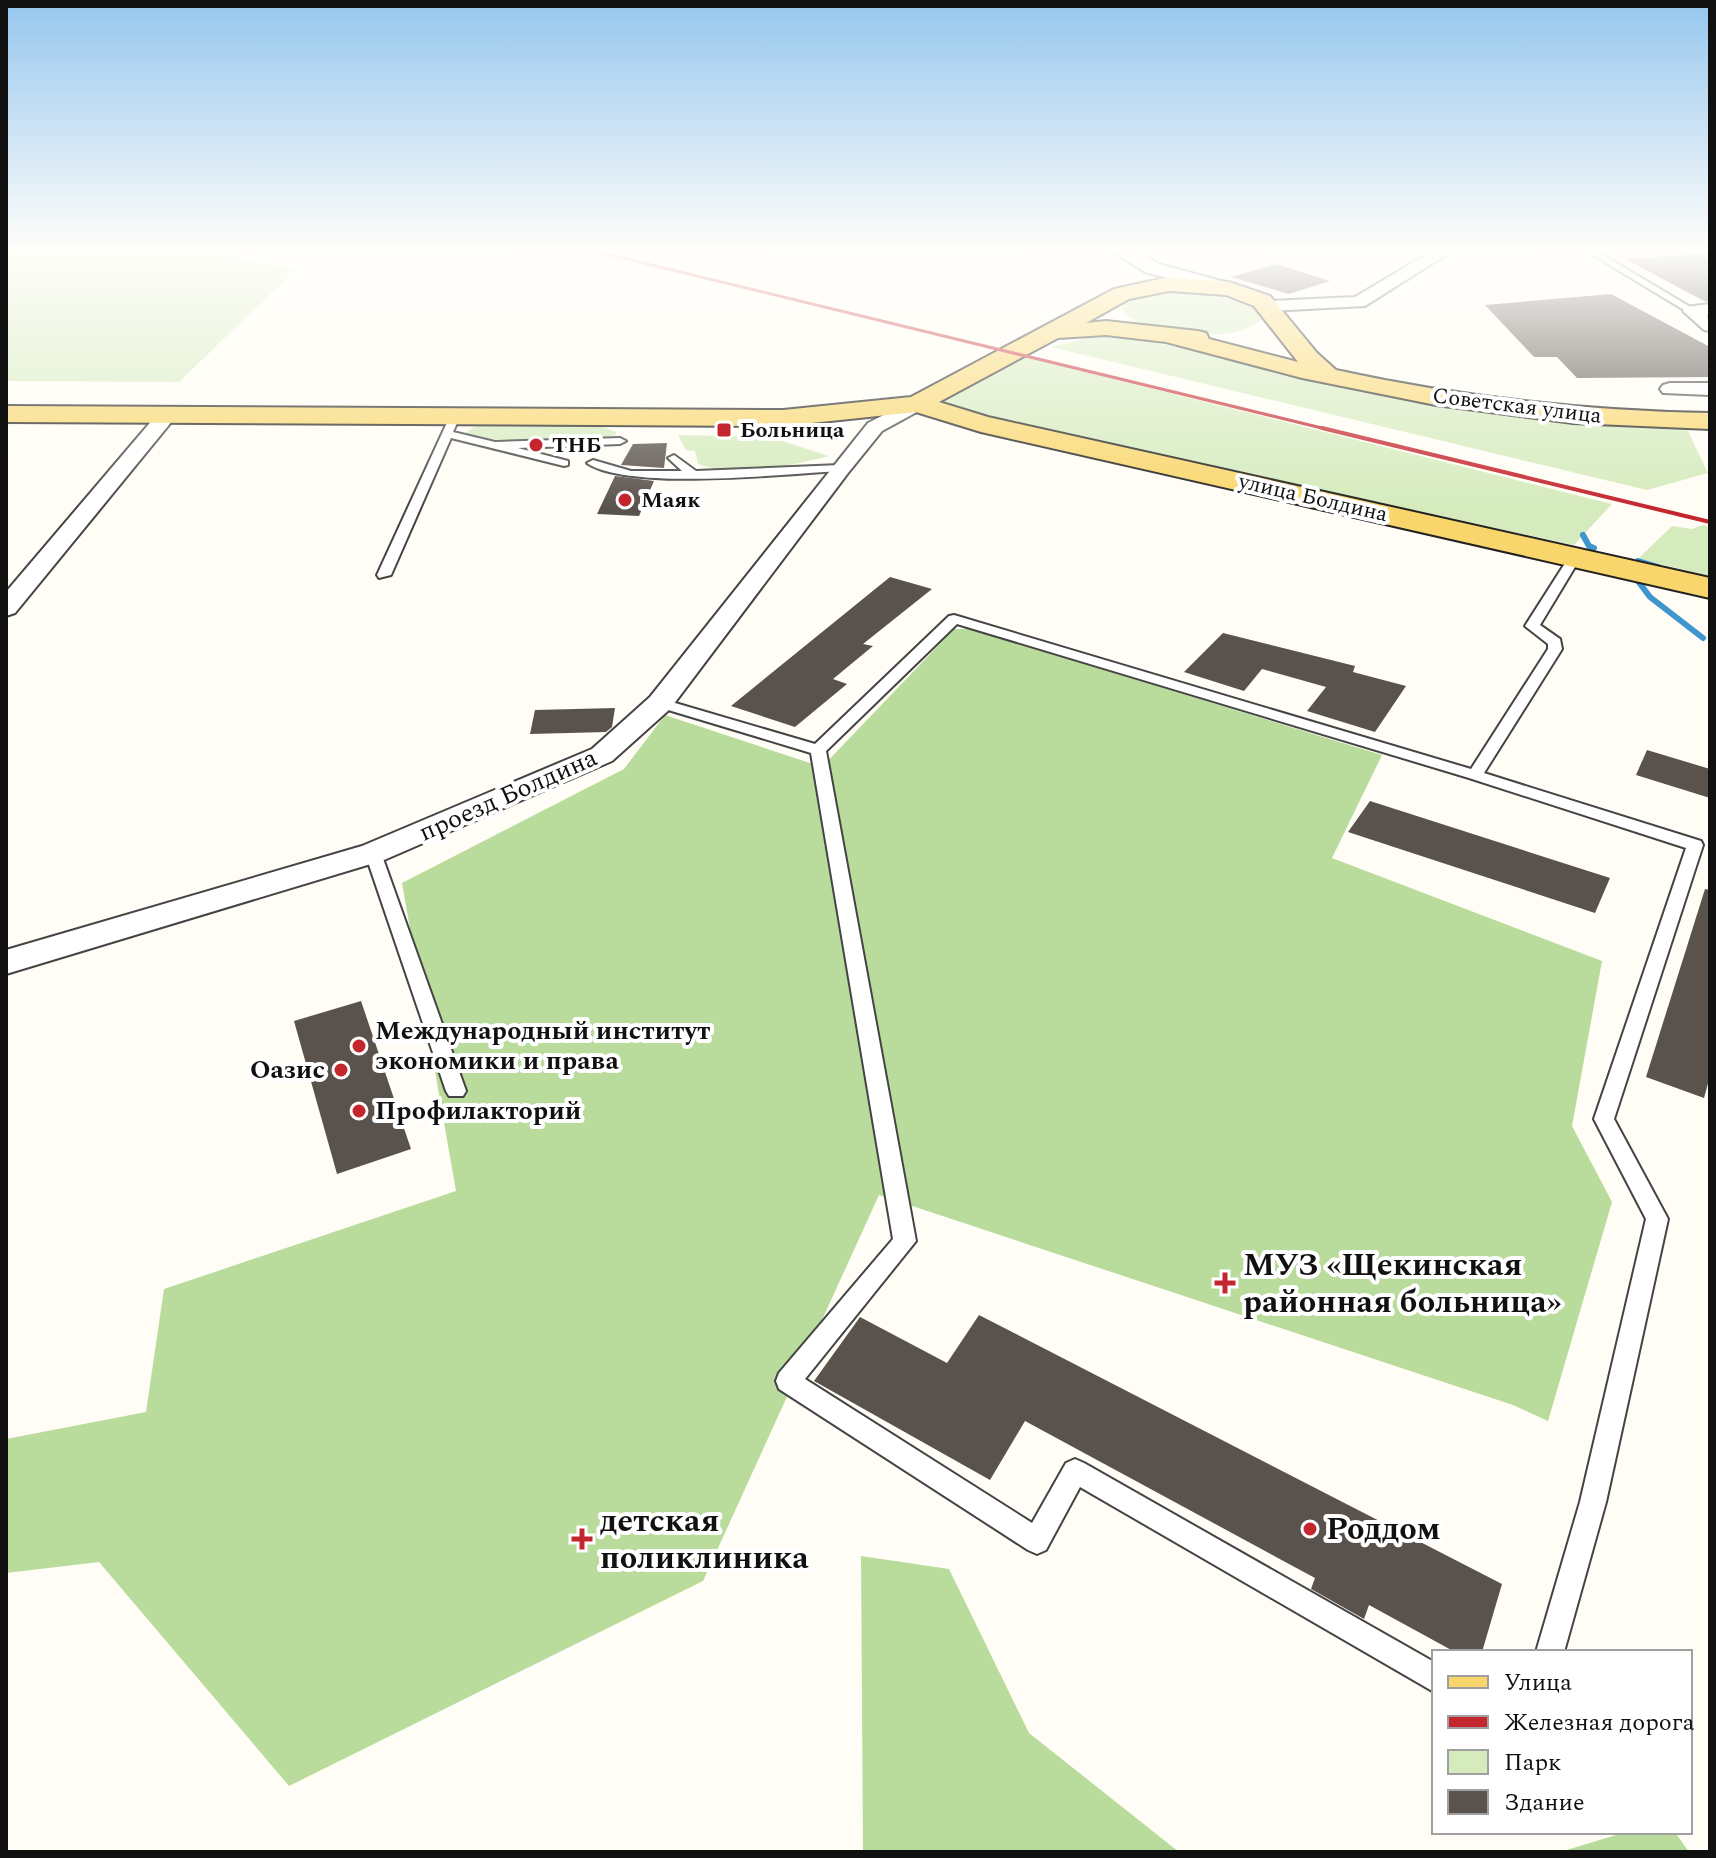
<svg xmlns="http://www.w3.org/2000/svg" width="1716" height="1858" viewBox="0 0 1716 1858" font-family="Spectral,serif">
<rect width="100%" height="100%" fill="#fffdf5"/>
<g fill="#d5ebbd">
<polygon points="6,249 199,249 295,270 179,382 6,381"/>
<path d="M 1198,288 L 1254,302 L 1264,316 C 1245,346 1138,337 1122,309 L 1125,300 L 1138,292 Z"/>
<polygon points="1131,337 1355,387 1509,416 1687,429 1708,473 1647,490 1051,347 1088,338"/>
<polygon points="1025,357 1612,504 1574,545 984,422 926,404"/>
<path d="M 484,425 L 600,426 L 616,432 L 616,435 C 586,441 492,445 466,433 L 473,427 Z"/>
<path d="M 678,435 L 770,437 L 829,456 C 788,466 739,478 698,464 L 695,451 L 686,450 Z"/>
<polygon points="1703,525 1710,527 1710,576 1638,559 1672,526 1692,529"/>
</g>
<g fill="#b9dc9c">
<polygon points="954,629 971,629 1382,755 1332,858 1602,961 1572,1126 1612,1202 1548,1421 1513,1405 879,1195 703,1581 289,1786 99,1562 6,1573 6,1439 146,1412 164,1289 456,1191 402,883 624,769 665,715 822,767"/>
<polygon points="861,1556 949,1569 1029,1733 1179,1852 863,1852"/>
<polygon points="1626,1832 1675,1832 1689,1852 1560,1852"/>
</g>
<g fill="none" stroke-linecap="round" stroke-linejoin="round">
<g stroke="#3f96cf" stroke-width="6">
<polyline points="1583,535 1589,546 1594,548"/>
<polyline points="1638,561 1658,567"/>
<polyline points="1635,577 1650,597 1703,638"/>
</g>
</g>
<g fill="#5a524d">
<polygon points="1710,253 1710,301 1706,302 1625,259"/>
<polygon points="1276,264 1330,281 1289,294 1231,277"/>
<polygon points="1611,294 1710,347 1710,377 1577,378 1557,357 1534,357 1485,305"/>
<polygon points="667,443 664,468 621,465 633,444"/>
<polygon points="615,476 654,481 639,516 597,514"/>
<polygon points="890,577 932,589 863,644 873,646 833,679 847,684 795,727 731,706"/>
<polygon points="1223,633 1355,666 1353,672 1406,686 1375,732 1307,711 1326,687 1262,669 1244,691 1184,672"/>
<polygon points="615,708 612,727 606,732 530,734 535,710"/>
<polygon points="1647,750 1710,769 1710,798 1636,775"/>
<polygon points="1370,801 1610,878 1595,913 1348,832"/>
<polygon points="1705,889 1710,890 1710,1076 1704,1098 1646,1077"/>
<polygon points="361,1001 411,1149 337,1174 294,1021"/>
<polygon points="979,1315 1502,1584 1482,1652 1455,1652 1369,1605 1364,1619 1311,1589 1315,1578 1025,1421 990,1480 814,1381 860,1317 947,1363"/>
</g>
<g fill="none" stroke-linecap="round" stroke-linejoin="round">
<g stroke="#444" stroke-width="4">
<g id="service">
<polygon points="1583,249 1593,249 1697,311 1689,313"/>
<polygon points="451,414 460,416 453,432 495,442 620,438 626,441 620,444 518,448 568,461 568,465 564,466 451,438 391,575 379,578 377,575"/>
<path d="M 674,455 L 696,471 L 840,465 L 846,468 L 840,471 C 786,474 627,491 587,463 L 593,460 L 631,471 L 682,471 L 668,458 Z"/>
<polygon points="1575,553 1581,557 1540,625 1560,639 1562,649 1484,773 1701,841 1703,845 1614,1119 1668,1219 1606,1502 1564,1652 1536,1652 1580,1502 1646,1219 1594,1119 1686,848 1469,778 957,624 826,751 916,1241 805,1379 1032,1523 1066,1463 1075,1459 1084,1463 1434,1662 1434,1692 1080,1487 1046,1550 1037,1554 1028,1550 779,1389 776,1381 779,1373 893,1239 811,753 655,706 655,700 665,700 815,744 949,616 954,615 1471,769 1548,649 1548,644 1525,626 1569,557"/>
<polygon points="373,848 381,853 466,1091 463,1096 449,1096 446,1091 365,853"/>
</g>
</g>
<g stroke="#444" stroke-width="4">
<g id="minor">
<polygon points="1436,249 1455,249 1365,306 1269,311 1260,306 1269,301 1355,297"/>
<polygon points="1710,304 1710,314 1707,315 1710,331 1704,330 1683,311 1686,307"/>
<polygon points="1670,383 1710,383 1710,395 1663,393 1660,389 1663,385"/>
<polygon points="917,398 924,400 927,404 924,408 882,431 848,473 670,709 612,761 384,860 6,974 6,950 362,846 592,749 650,697 868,423"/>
<polygon points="161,416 171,422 168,426 15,613 6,616 6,592 154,418"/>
</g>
</g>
<g stroke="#444" stroke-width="4">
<polygon id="tertiary" points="1109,249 1133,249 1159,264 1236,285 1240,289 1229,295 1145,272"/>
</g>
<g stroke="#222" stroke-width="4">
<path id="primary" d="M 1169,277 L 1229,282 L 1270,296 L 1317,353 L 1336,370 C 1460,397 1584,411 1710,413 L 1710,429 L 1573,423 L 1436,405 L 1302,378 L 1166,342 L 1106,335 L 1058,338 L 939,402 L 988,417 L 1710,578 L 1710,598 L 981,432 L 916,412 L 783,426 L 6,422 L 6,406 L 783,410 L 911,397 L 1114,289 ZM 1169,291 L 1226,295 L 1254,306 L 1298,362 L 1209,339 L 1206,333 L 1198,331 L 1106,321 L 1086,323 L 1129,299 Z"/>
</g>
<use href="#service" fill="#fff" fill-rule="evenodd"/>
<use href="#minor" fill="#fff" fill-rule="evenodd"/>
<use href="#tertiary" fill="#fff" fill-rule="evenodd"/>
<use href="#primary" fill="#f9d66b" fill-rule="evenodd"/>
<polyline stroke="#c4262e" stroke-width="3" points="586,249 1330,430"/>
<polyline stroke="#c4262e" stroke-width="4" points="1322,428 1710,522"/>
</g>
<linearGradient id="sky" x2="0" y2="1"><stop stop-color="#95c6ee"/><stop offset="0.49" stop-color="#fffefa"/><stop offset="1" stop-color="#fffefa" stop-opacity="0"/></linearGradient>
<rect width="1716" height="509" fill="url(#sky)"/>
<g fill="#c4262e" stroke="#fff" stroke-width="3">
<rect x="716" y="422" width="16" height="16" rx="4"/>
<circle cx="536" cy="445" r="8"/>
<circle cx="625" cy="500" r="8"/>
<circle cx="359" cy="1046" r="8"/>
<circle cx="341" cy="1070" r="8"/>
<circle cx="359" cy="1111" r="8"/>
<path d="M1221 1271h8v8h8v8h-8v8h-8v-8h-8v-8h8z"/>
<circle cx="1310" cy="1529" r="8"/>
<path d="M578 1527h8v8h8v8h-8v8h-8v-8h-8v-8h8z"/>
</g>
<g text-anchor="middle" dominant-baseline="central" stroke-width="8" stroke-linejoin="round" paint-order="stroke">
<g font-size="22" fill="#111" stroke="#fff">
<text transform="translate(1517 406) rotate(7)">Советская улица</text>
<text transform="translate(1313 498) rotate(13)">улица Болдина</text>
</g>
<g font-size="22" font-weight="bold" fill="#111" stroke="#fff" text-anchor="start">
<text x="740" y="430">Больница</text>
<text x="552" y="445">ТНБ</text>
<text x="641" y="500">Маяк</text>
</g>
<g font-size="26" fill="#111" stroke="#fff">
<text transform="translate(508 795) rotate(-24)">проезд Болдина</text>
</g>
<g font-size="26" font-weight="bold" fill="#111" stroke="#fff" text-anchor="start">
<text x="375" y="1031">Международный институт<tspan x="375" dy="30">экономики и права</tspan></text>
<text x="325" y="1070" text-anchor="end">Оазис</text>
<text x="375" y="1111">Профилакторий</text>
</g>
<g font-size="32" font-weight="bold" fill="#111" stroke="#fff" text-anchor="start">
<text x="1243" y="1265">МУЗ «Щекинская<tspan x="1243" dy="37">районная больница»</tspan></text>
<text x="600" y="1521">детская<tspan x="600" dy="37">поликлиника</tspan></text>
<text x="1326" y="1529">Роддом</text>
</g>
</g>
<rect width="1716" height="1858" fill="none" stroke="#111111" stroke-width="16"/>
<rect x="1432" y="1650" width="260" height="184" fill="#ffffff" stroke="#a0a0a0" stroke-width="2"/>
<rect x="1448" y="1676" width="40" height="12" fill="#f9d66b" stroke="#a0a0a0" stroke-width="2"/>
<text x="1504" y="1690" font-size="24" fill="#111111">Улица</text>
<rect x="1448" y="1716" width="40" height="12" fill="#c4262e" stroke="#a0a0a0" stroke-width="2"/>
<text x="1504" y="1730" font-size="24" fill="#111111">Железная дорога</text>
<rect x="1448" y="1750" width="40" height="24" fill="#d5ebbd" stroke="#a0a0a0" stroke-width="2"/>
<text x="1504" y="1770" font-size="24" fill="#111111">Парк</text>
<rect x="1448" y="1790" width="40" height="24" fill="#5a524d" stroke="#a0a0a0" stroke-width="2"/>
<text x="1504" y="1810" font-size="24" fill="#111111">Здание</text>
</svg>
